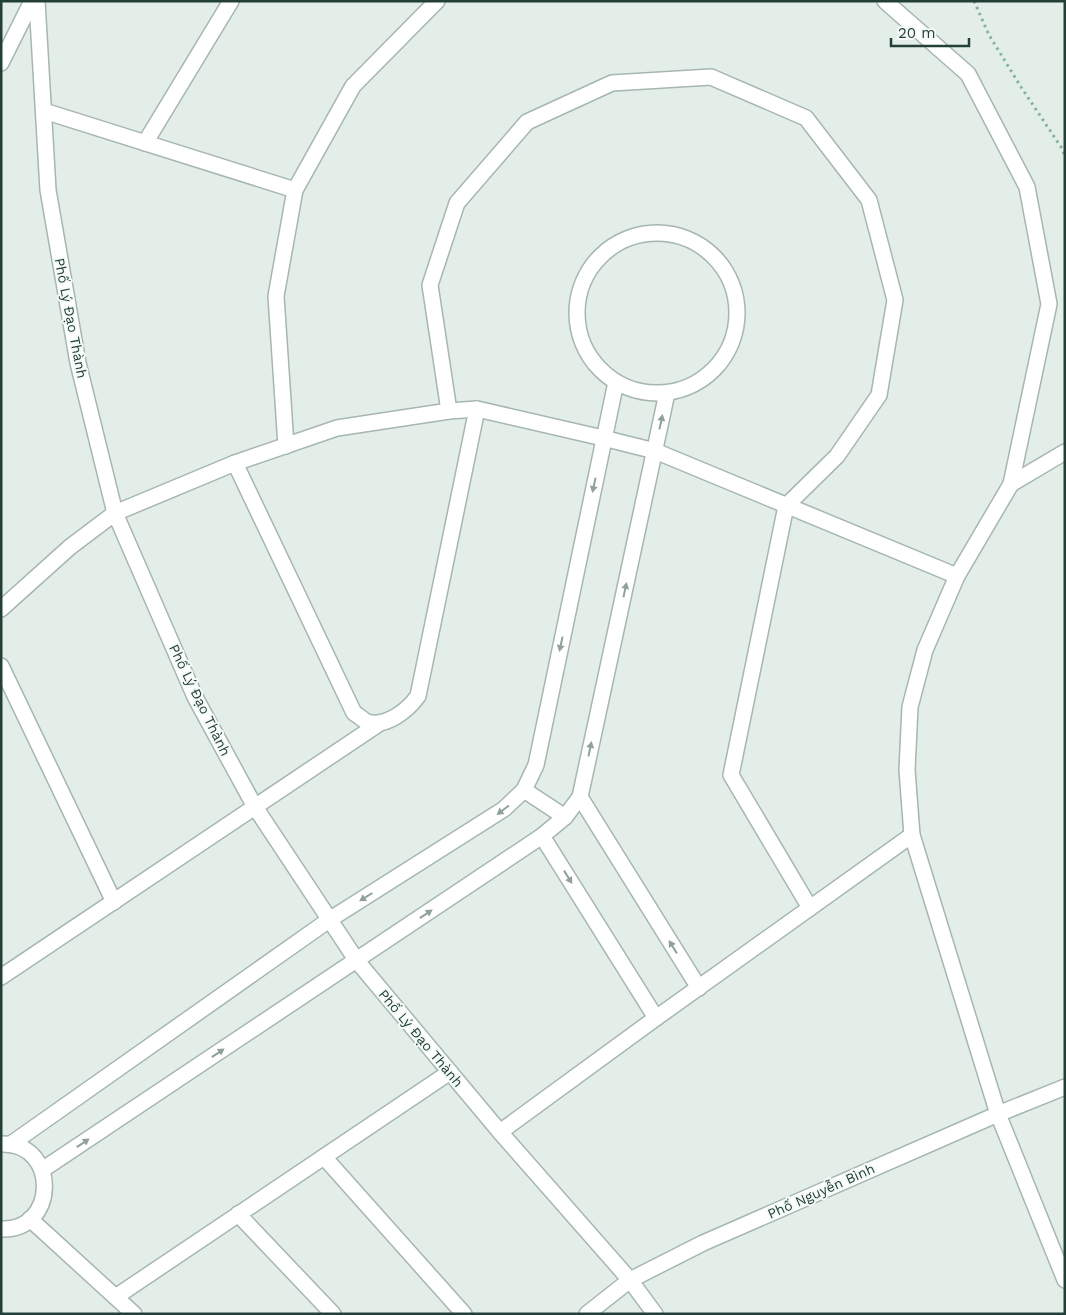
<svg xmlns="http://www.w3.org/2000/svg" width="1066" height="1315" viewBox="0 0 1066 1315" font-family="'Work Sans',sans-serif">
<rect width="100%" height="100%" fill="#e4eee9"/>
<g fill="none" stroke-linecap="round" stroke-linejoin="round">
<g stroke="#a6b6b0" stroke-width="18">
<g id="minor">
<polyline points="37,1 48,190 78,363 115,513 195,697 255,807 357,961 500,1132 630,1280 655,1314"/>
<polyline points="885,1 968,74 1027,187 1049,304 1011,484 957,576 925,650 910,707 907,770 912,835 998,1114 1065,1280"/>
<polyline points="1,63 32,1"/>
<polyline points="44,111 295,190"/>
<polyline points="145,143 231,1"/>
<circle cx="657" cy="313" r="80"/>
<polyline points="449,411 430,285 457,203 527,122 612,83 711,77 806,118 869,200 895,300 879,395 837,456 786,506 731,775 810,908"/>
<polyline points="286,446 276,296 295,190 353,86 437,1"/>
<path d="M 235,463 L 354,713 C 358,715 363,720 367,722 C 386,728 408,710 418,696 L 477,409"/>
<polyline points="1011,484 1065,452"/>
<polyline points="1,609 70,547 115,513 235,463 337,428 449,411 477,409 603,438 655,451 957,576"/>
<polyline points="1,666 114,902"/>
<polyline points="524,790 565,817"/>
<polyline points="580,797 699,988"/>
<polyline points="542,836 656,1018"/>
<polyline points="1,977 380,723"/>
<polyline points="500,1132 656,1018 912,835"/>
<polyline points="11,1144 329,920 504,809 524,790 536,765 616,382"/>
<polyline points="324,1157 464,1314"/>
<polyline points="42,1170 542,836 565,817 580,797 667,393"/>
<polyline points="238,1214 333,1314"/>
<polyline points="30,1219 134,1314"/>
<path d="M 1,1229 C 57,1232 60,1144 3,1144"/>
<polyline points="117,1296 450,1072"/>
<polyline points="587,1314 630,1280 703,1243 998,1114 1065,1087"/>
</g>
</g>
<polyline stroke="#83b3a1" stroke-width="3" stroke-dasharray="2.5 4" stroke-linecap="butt" points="974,1 989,35 1021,87 1061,147 1065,156"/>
<use href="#minor" stroke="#fff" stroke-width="15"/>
</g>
<defs><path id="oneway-solid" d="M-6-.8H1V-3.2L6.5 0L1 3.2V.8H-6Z" transform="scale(1.25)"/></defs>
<g fill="#90a09b">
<use href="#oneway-solid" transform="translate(661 422) rotate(-78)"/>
<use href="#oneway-solid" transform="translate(594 485) rotate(102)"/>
<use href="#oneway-solid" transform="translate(625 590) rotate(-78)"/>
<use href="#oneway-solid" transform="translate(561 644) rotate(102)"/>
<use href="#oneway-solid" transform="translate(590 749) rotate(-78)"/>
<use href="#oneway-solid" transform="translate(503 810) rotate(143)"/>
<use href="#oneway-solid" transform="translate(568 877) rotate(58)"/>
<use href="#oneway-solid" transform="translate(366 897) rotate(148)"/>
<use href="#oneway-solid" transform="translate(426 914) rotate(-34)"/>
<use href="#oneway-solid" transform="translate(673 947) rotate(-122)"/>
<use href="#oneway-solid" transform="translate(218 1053) rotate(-34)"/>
<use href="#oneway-solid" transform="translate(83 1143) rotate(-34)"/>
</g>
<g text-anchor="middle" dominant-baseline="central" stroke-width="4" stroke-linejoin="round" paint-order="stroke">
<g font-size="14" fill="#224037" stroke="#f5faf7">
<text transform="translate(71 318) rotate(79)">Phố Lý Đạo Thành</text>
<text transform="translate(200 700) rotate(64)">Phố Lý Đạo Thành</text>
<text transform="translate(421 1038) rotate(50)">Phố Lý Đạo Thành</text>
<text transform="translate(821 1191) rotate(-24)">Phố Nguyễn Bình</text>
</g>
</g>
<rect width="1066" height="1315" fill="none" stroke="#224037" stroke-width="5"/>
<path d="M891 38v8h78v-8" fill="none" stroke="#224037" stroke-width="2.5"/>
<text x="898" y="38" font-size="15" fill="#224037" stroke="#f5faf7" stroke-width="4" paint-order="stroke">20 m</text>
</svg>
